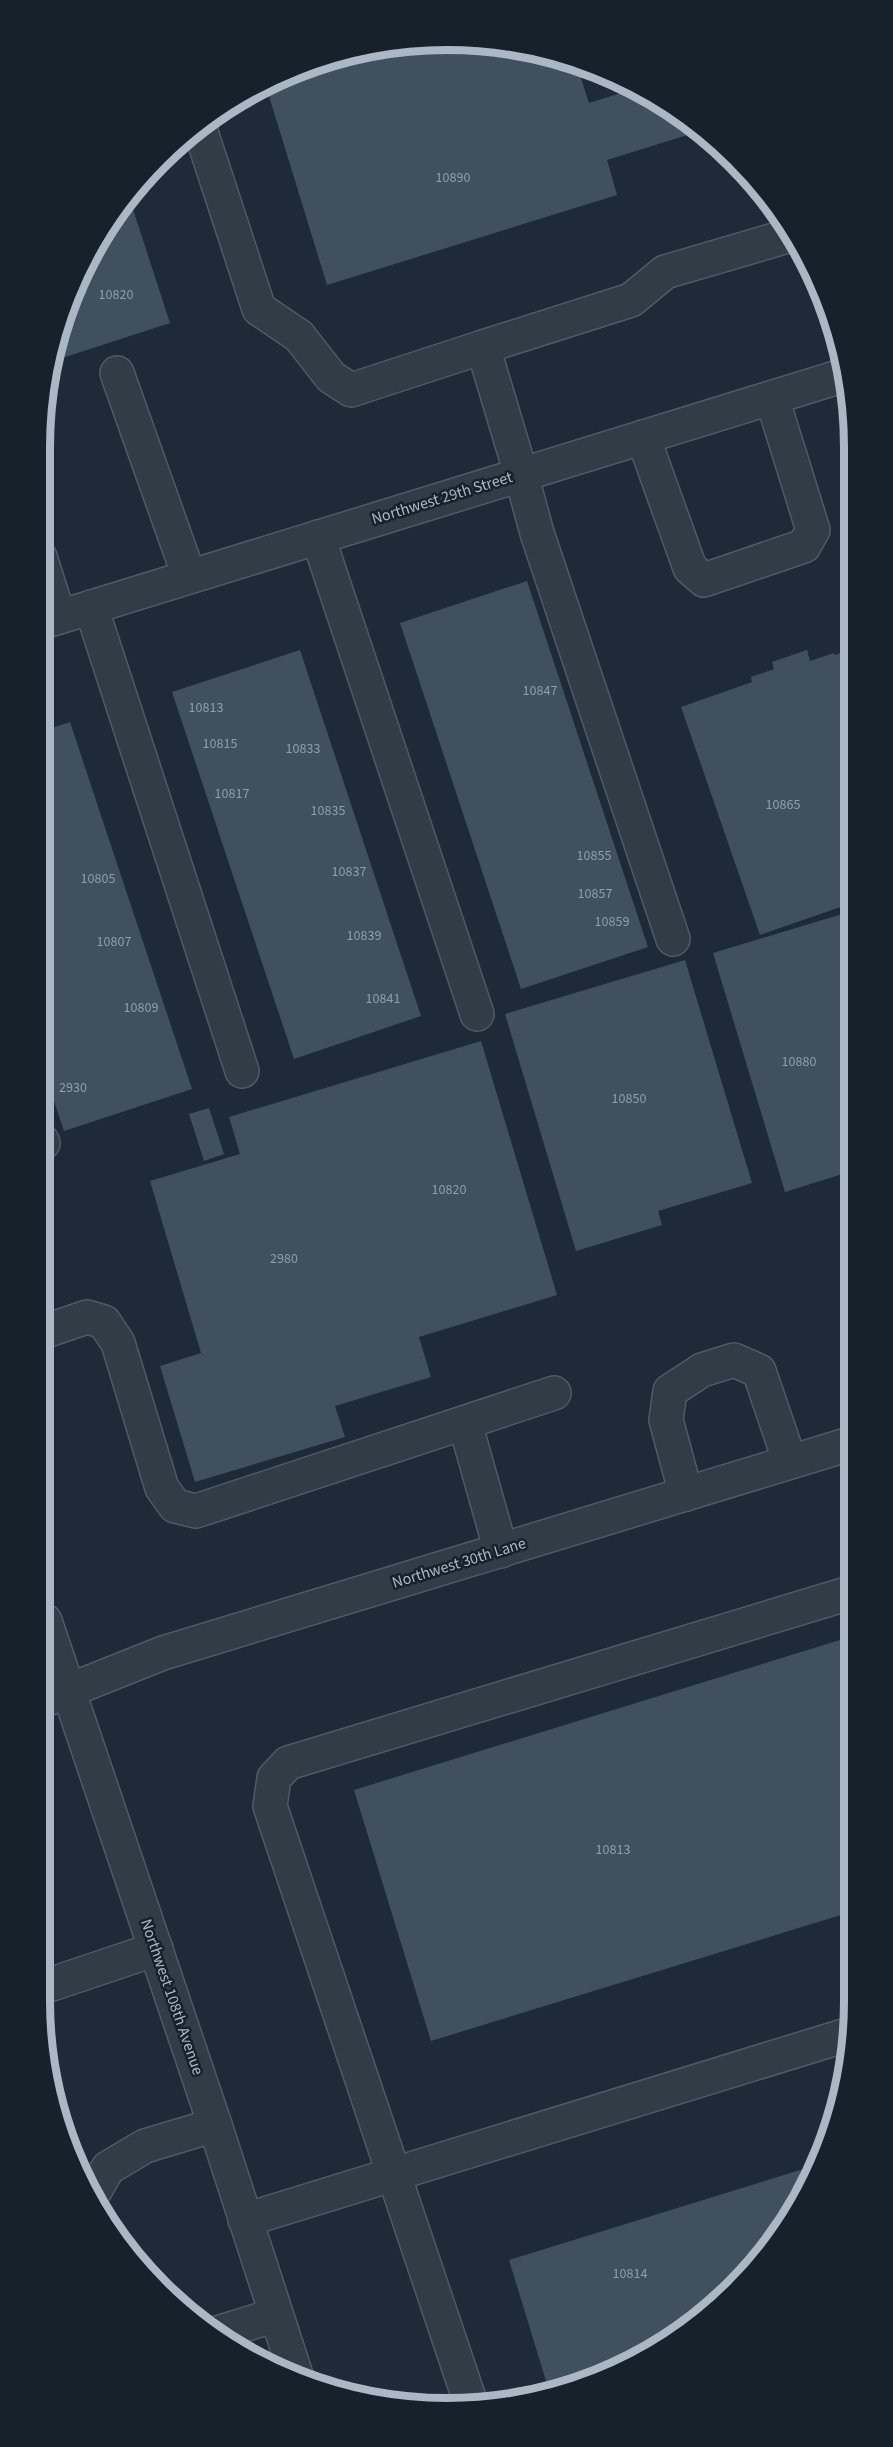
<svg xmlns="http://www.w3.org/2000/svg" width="893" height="2447" viewBox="0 0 893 2447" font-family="'Source Sans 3',sans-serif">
<rect width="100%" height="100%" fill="#1e2a37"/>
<g fill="#41505f">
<polygon points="473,40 552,53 576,63 589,103 637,88 651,94 697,132 607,160 617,195 327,285 265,83 315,61 393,43"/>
<polygon points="128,194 170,323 50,362 53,341 81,267"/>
<polygon points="527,581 648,947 521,989 400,623"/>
<polygon points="300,650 421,1016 294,1059 172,692"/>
<polygon points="807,650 810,661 834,653 834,655 851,650 852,903 760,935 681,707 752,682 751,677 774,669 772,662"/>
<polygon points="70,722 192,1089 64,1131 42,1065 40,732"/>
<polygon points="852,911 852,1171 785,1192 713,953"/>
<polygon points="685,960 752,1183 658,1211 662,1225 576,1251 505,1014"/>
<polygon points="481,1041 557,1295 419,1337 431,1377 335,1406 345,1437 195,1482 160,1366 201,1353 150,1181 240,1154 229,1117"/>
<polygon points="209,1108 224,1154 204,1161 189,1114"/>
<polygon points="853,1636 854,1911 431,2041 354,1790"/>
<polygon points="813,2166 785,2227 735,2288 673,2339 550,2394 509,2260"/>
</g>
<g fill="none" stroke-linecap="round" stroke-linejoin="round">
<g stroke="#4f5a66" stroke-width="36">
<g id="minor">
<polyline points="201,123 201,132 259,309 299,336 331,377 351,390 483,347"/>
<polyline points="117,373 189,576"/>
<polyline points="643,437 690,568 704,580 804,546 813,530 772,398"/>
<polyline points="318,537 477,1014"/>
<polyline points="40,557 59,617"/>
<polyline points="91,607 242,1071"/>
<polyline points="40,623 845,375"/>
<polyline points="673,939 537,533 521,474 483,347 631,300 665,272 791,235"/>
<polyline points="42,1141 43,1143"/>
<polyline points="43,1332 87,1317 104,1322 118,1343 162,1488 175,1506 196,1511 554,1393"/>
<polyline points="465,1423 501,1551"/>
<polyline points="686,1494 666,1420 670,1391 702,1370 734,1360 759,1371 790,1462"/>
<polyline points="45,1621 215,2125 296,2375"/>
<polyline points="45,1700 163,1653 853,1443"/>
<polyline points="46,1986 156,1949"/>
<polyline points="93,2194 108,2168 145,2146 215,2125"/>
<polyline points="245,2220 850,2034"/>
<polyline points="214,2334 276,2315"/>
<polyline points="472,2407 270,1806 274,1778 288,1763 853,1592"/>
</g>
</g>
<use href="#minor" stroke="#313c47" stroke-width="33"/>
</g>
<g text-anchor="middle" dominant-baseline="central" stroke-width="5" stroke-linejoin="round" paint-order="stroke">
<g font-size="14" fill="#909dac">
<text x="453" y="178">10890</text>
<text x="116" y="295">10820</text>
<text x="540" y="691">10847</text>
<text x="206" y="708">10813</text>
<text x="220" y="744">10815</text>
<text x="303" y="749">10833</text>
<text x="232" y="794">10817</text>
<text x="783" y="805">10865</text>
<text x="328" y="811">10835</text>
<text x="594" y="856">10855</text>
<text x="349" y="872">10837</text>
<text x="98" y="879">10805</text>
<text x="595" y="894">10857</text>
<text x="612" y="922">10859</text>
<text x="364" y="936">10839</text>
<text x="114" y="942">10807</text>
<text x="383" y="999">10841</text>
<text x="141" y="1008">10809</text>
<text x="799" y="1062">10880</text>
<text x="73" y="1088">2930</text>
<text x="629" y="1099">10850</text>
<text x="449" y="1190">10820</text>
<text x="284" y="1259">2980</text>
<text x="613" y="1850">10813</text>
<text x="630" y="2274">10814</text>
</g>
<g font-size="16" fill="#abb7c5" stroke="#17212b">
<text transform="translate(442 498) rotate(-17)">Northwest 29th Street</text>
<text transform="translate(459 1563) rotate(-17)">Northwest 30th Lane</text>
<text transform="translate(172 1997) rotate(71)">Northwest 108th Avenue</text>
</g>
</g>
<path d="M0 0H893V2447H0ZM447 50H447A397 397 0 0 1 844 447V2001A397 397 0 0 1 447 2398H447A397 397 0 0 1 50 2001V447A397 397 0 0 1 447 50Z" fill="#17212b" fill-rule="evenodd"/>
<path fill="none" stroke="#abb7c5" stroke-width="8" d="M447 50H447A397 397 0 0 1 844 447V2001A397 397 0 0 1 447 2398H447A397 397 0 0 1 50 2001V447A397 397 0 0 1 447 50Z"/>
</svg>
